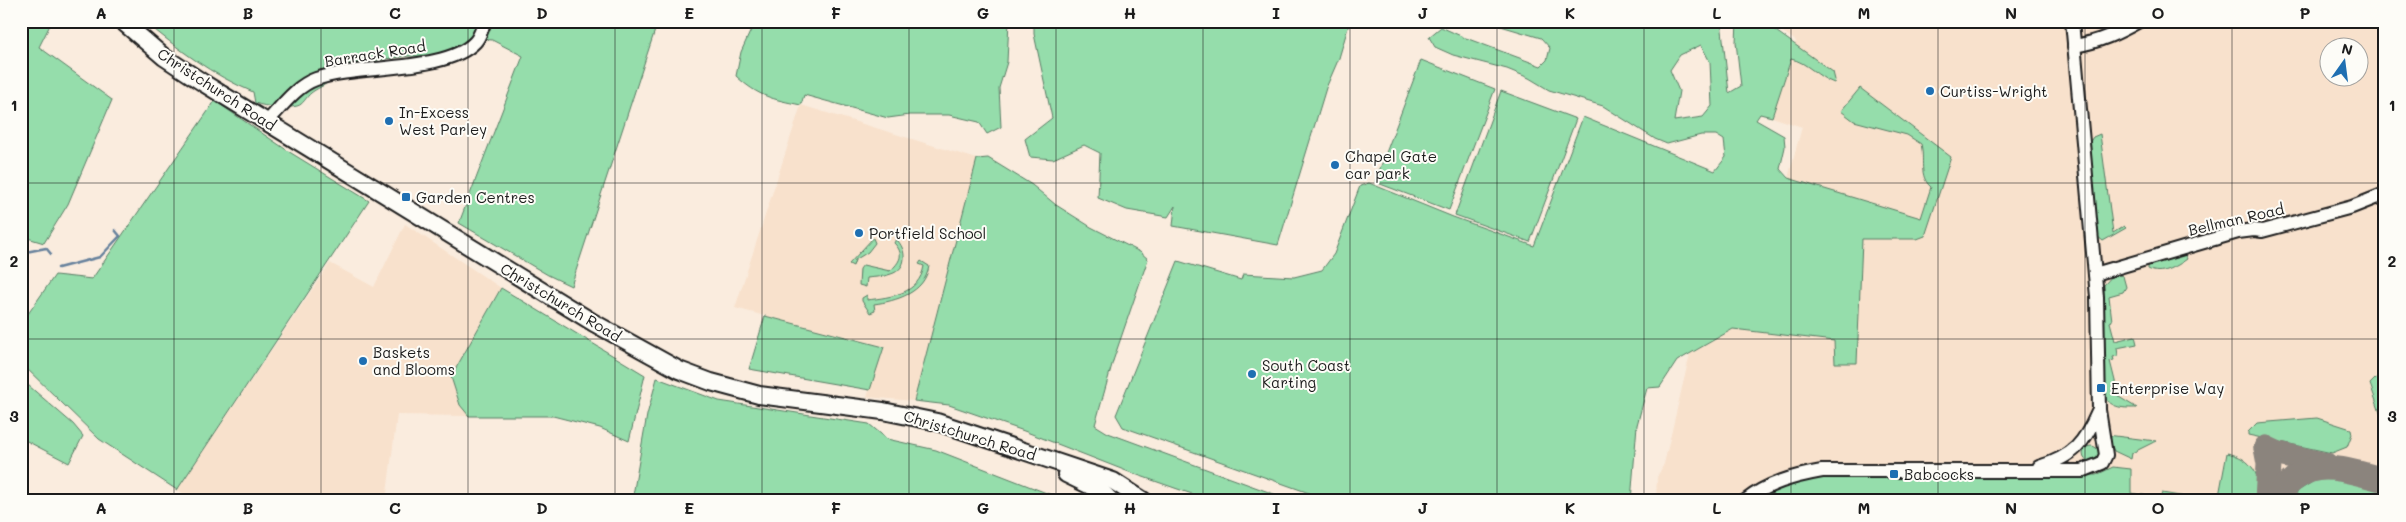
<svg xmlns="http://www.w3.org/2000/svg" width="2406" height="522" viewBox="0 0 2406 522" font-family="Mali,sans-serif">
<rect width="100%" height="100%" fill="#faecde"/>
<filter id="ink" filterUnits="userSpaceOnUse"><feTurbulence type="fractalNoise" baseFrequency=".02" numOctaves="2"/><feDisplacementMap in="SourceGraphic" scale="10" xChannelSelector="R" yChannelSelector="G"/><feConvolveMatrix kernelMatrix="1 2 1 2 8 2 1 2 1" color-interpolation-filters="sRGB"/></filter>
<g filter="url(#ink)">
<g fill="#f8e1cc" fill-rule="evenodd">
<path d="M 1767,21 L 2385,21 L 2385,501 L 1656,501 L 1657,477 L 1664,464 L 1690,354 L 1733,329 L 1835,341 L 1856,363 L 1862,239 L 1917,239 L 1848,197 L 1788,178 L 1802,127 L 1772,117 L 1796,41 ZM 2328,48 L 2358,48 L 2358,78 L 2328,78 Z"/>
<polygon points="801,105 977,159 914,401 867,397 884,347 735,308"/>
<polygon points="405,224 501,288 451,377 460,405 469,416 397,415 386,501 197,501 177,490 330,263 374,287"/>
</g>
<g fill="#95ddab" stroke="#587c64" fill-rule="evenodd">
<polygon points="21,21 52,21 39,47 112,100 68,204 44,243 21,236"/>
<path d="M 144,21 L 658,21 L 571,286 L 548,275 L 459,223 L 523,56 L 492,40 L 469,38 L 455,50 L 434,56 L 408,56 L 338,65 C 340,81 321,85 311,93 C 306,97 303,105 297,106 C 286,109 266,107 255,103 L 253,92 C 212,75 178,49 144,21 Z"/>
<path d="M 755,21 L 1009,21 L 1007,62 L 999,88 L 1001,127 L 987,134 L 979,122 L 949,115 L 910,115 L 888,118 L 804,95 L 801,105 C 772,99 759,97 736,76 L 741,52 Z"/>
<polygon points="1034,21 1352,21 1349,24 1339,58 1326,88 1278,245 1173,226 1175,206 1168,217 1127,210 1098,198 1100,153 1084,145 1053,159 1030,157 1025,139 1052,118 1034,34"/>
<path d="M 1484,21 L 1721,21 L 1729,93 L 1741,86 L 1736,42 L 1737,21 L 1762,21 L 1833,72 L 1835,80 L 1834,83 C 1817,77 1807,62 1791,59 L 1772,117 L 1760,114 L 1756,120 L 1784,136 L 1785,147 L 1780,169 L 1788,178 L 1921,218 L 1931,187 C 1918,176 1925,160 1921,144 L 1907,135 L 1854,121 L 1841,111 L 1860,88 L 1951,157 L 1925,236 L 1917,239 L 1862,239 L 1857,363 L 1835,363 L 1834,341 L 1733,329 L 1677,361 L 1660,387 L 1647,388 L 1637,425 L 1631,501 L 1326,501 L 1326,499 L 1123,427 L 1116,415 L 1178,261 L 1241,280 L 1243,274 L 1294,277 L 1322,270 L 1334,254 L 1360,186 L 1369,183 L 1453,217 L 1534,246 L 1583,117 L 1715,171 L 1726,157 L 1724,140 L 1716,135 L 1701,135 L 1667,144 L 1655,139 L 1603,106 L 1549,90 L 1529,78 L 1507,69 L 1453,55 L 1435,47 L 1429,37 L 1441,27 L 1463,37 L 1541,66 L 1547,60 L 1550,48 L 1541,38 ZM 1701,45 L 1710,62 L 1712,106 L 1703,117 L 1674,121 L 1679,91 L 1670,70 L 1680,55 Z"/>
<polygon points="2087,21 2110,21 2113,24 2097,29"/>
<polygon points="1421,60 1495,89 1449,210 1375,182"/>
<polygon points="1501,91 1576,119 1530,242 1455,215"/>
<polygon points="215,101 291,153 369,201 177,490 99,439 21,363 21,324 55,275 92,279"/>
<polygon points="2100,134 2113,233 2124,226 2126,228 2103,241 2098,237 2089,143 2093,137"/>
<polygon points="988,158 1032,185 1056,205 1091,227 1140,252 1148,259 1113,361 1095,425 1108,433 1293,501 1212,501 1129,472 1024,431 949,405 914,401 977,159"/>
<polygon points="873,238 875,243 868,252 855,260 853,266 849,264"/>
<path d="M 896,239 C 907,249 908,269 891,274 C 884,277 875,277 867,278 L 866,287 L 859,285 L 860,269 L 863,265 L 890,271 C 900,262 905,254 894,243 Z"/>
<path d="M 2185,255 L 2187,259 C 2176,267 2161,276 2148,269 L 2148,264 Z"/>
<path d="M 921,261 L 929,266 C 925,293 896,301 874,304 L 875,311 L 870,313 L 862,301 L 862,298 L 867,295 L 867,300 C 892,297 919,294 924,266 L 919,264 Z"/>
<path d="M 2114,274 L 2123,276 L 2126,287 L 2123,292 L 2109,296 L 2112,321 L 2110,322 L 2115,341 L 2135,336 L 2137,344 L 2117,348 L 2118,356 L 2113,357 L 2114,360 L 2110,361 L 2119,397 L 2137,408 C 2124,408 2112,409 2104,396 L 2104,285 Z"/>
<polygon points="501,288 645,375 629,441 600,428 553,416 469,416 460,405 451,377"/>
<polygon points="765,316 884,347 870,390 749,369"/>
<polygon points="2385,369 2385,427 2370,384"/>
<polygon points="657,378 719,401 869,424 887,439 936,450 1067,501 632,501 647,415"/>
<polygon points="21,379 73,424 83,436 69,463 21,438"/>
<polygon points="2317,418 2351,429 2352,434 2347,447 2332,453 2248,435 2248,432 2257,423"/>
<polygon points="2107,435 2156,441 2132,453 2131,459 2114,451"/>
<circle cx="2091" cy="454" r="8"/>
<path d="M 2227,453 C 2252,458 2263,476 2257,501 L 2218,501 Z"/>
<path d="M 2113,467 L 2131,469 L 2131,493 L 2160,498 L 2162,493 L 2210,501 L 1755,501 C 1782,486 1800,480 1831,477 L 2085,475 L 2096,475 Z"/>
<polygon points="2319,478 2336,478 2385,491 2385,501 2293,501 2298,491"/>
</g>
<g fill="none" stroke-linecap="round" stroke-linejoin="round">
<g stroke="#66819c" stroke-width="2.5">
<polyline points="21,253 46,248 51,254"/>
<polyline points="58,268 100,257 120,236 115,230"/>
<polyline points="173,501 174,498"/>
</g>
<g stroke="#8b847d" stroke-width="25">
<polyline points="2266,448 2279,454 2326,465"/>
<polyline points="2266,448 2269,464 2267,501"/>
<path d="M 2274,501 C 2307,453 2336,468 2385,480"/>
</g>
<g stroke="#1c1c1c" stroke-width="16">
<g id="minor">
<path d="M 2074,46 C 2099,42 2118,33 2139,21"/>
<path d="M 267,122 C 282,106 296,86 316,79 C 358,64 446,73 475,42 C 480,37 482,28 485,21"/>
<polyline points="2095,274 2238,232 2254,230 2262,231 2352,207 2385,194"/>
<path d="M 2039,467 C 2074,456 2084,444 2098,412"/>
<path d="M 1745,501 C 1768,483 1794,476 1822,471 L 2082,471 L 2102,463 L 2106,455 L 2099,410 L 2097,297 L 2072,21"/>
</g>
</g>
<g stroke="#1c1c1c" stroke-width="20">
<g id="major">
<polyline points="122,21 164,57 205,84 594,323 679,370 711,382 759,395 883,411 937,422 1113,481 1144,501"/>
<polyline points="1066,474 1101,491 1111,501"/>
</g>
</g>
<use href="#minor" stroke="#fdfcf7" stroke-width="12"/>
<use href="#major" stroke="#fdfcf7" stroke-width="16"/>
</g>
</g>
<path fill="none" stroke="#1c1c1c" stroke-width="1" stroke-opacity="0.55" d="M 174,21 L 174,501M 321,21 L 321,501M 468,21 L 468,501M 615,21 L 615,501M 762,21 L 762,501M 909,21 L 909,501M 1056,21 L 1056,501M 1203,21 L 1203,501M 1350,21 L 1350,501M 1497,21 L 1497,501M 1644,21 L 1644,501M 1791,21 L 1791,501M 1938,21 L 1938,501M 2085,21 L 2085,501M 2232,21 L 2232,501M 21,183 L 2385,183M 21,339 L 2385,339"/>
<g fill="#1f6fb2" stroke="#fdfcf7" stroke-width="2">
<circle cx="1930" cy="91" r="5"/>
<circle cx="389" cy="121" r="5"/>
<circle cx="1335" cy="165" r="5"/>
<rect x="401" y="192" width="10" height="10" rx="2.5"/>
<circle cx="859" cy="233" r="5"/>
<circle cx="363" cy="361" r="5"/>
<circle cx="1252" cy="374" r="5"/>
<rect x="2096" y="383" width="10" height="10" rx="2.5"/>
<rect x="1889" y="469" width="10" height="10" rx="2.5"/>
</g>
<g text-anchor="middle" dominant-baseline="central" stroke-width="4" stroke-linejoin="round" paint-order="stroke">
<g font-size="15" fill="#1c1c1c" stroke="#fdfcf7">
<text transform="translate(375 53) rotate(-9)">Barrack Road</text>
<text transform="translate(217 89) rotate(33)">Christchurch Road</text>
<text transform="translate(2236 219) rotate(-13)">Bellman Road</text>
<text transform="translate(561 302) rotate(31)">Christchurch Road</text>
<text transform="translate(970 435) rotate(17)">Christchurch Road</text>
</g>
<g font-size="15" fill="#1c1c1c" stroke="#fdfcf7" text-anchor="start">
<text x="1940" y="91">Curtiss-Wright</text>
<text x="399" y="112">In-Excess<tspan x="399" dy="17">West Parley</tspan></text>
<text x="1345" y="156">Chapel Gate<tspan x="1345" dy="17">car park</tspan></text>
<text x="416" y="197">Garden Centres</text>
<text x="869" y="233">Portfield School</text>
<text x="373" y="352">Baskets<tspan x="373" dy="17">and Blooms</tspan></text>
<text x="1262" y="365">South Coast<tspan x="1262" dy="17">Karting</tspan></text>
<text x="2111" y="388">Enterprise Way</text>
<text x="1904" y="474">Babcocks</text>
</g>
</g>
<rect width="2406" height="522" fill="none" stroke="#fdfcf7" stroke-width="55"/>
<g transform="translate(2344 62) rotate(14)"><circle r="24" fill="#fdfcf7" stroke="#a3a29f"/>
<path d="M0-4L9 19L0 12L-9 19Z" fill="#1f6fb2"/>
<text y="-8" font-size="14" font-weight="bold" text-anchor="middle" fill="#1c1c1c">N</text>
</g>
<rect x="28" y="28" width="2350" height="466" fill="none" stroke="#1c1c1c" stroke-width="2"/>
<g font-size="16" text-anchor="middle" font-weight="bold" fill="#1c1c1c">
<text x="101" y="19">A</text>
<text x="248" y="19">B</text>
<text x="395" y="19">C</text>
<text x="542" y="19">D</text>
<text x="689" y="19">E</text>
<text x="836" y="19">F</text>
<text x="983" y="19">G</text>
<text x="1130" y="19">H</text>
<text x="1276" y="19">I</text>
<text x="1423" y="19">J</text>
<text x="1570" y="19">K</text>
<text x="1717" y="19">L</text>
<text x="1864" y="19">M</text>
<text x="2011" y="19">N</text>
<text x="2158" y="19">O</text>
<text x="2305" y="19">P</text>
<text x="14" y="111">1</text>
<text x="2392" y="111">1</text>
<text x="14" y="267">2</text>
<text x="2392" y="267">2</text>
<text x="14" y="422">3</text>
<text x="2392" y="422">3</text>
<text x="101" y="514">A</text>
<text x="248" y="514">B</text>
<text x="395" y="514">C</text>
<text x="542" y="514">D</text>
<text x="689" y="514">E</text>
<text x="836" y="514">F</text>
<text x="983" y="514">G</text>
<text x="1130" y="514">H</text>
<text x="1276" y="514">I</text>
<text x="1423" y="514">J</text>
<text x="1570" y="514">K</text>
<text x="1717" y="514">L</text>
<text x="1864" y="514">M</text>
<text x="2011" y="514">N</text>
<text x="2158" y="514">O</text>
<text x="2305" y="514">P</text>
</g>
</svg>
